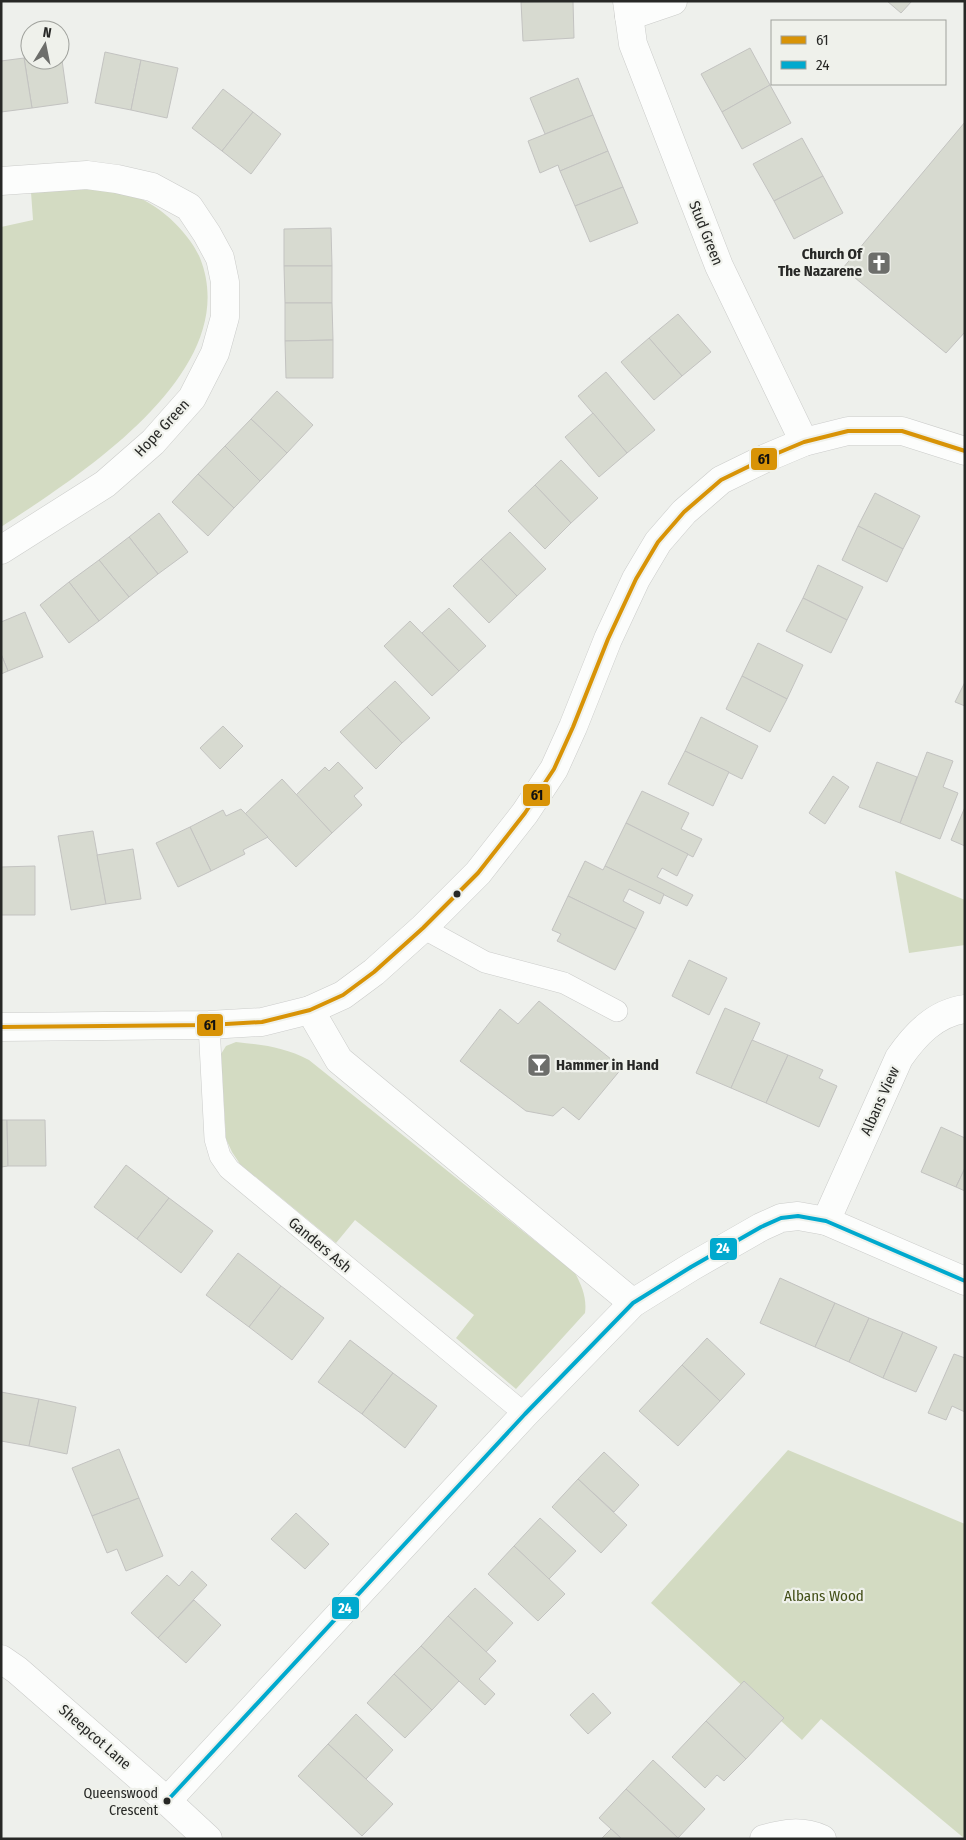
<svg xmlns="http://www.w3.org/2000/svg" width="966" height="1840" viewBox="0 0 966 1840" font-family="'Fira Sans Condensed',sans-serif">
<rect width="100%" height="100%" fill="#eef0ec"/>
<g fill="#d3dbc2">
<path d="M 95,187 C 106,190 118,191 129,194 C 157,202 189,232 200,258 C 245,371 79,476 1,527 L 1,227 L 33,220 L 31,192 Z"/>
<polygon points="895,871 965,900 965,945 909,953"/>
<path d="M 236,1042 C 263,1045 284,1047 309,1060 L 575,1273 C 582,1286 587,1298 585,1313 L 516,1389 L 456,1338 L 474,1315 L 355,1220 L 336,1243 L 240,1164 L 232,1152 L 226,1139 L 221,1054 L 226,1046 Z"/>
<polygon points="788,1450 965,1524 965,1839 821,1719 802,1740 651,1603"/>
</g>
<g fill="#d7dad0" stroke="#c3c3c1">
<polygon points="573,1 574,38 523,41 521,2"/>
<polygon points="887,1 912,1 901,13"/>
<polygon points="750,48 770,85 722,112 701,74"/>
<polygon points="105,52 141,60 131,110 95,103"/>
<polygon points="60,53 61,53 68,103 32,108 24,58 30,57 30,60 60,60"/>
<polygon points="24,58 32,108 1,112 1,61"/>
<polygon points="141,60 178,68 167,118 131,110"/>
<polygon points="578,78 593,115 545,134 530,98"/>
<polygon points="770,85 791,123 742,149 722,112"/>
<polygon points="223,89 253,112 222,151 192,128"/>
<polygon points="253,112 281,134 251,174 222,151"/>
<polygon points="593,115 608,151 560,171 558,165 540,173 528,141"/>
<polygon points="965,122 965,332 946,353 843,268"/>
<polygon points="802,138 823,176 774,201 753,164"/>
<polygon points="608,151 623,187 575,206 560,171"/>
<polygon points="823,176 843,213 794,239 774,201"/>
<polygon points="623,187 638,223 590,242 575,206"/>
<polygon points="331,228 332,266 284,266 284,229"/>
<polygon points="284,266 332,266 332,303 285,303"/>
<polygon points="285,303 332,303 333,340 285,341"/>
<polygon points="678,314 711,352 682,376 649,338"/>
<polygon points="649,338 682,376 654,400 621,362"/>
<polygon points="333,340 333,378 286,378 285,341"/>
<polygon points="606,372 655,430 627,453 578,396"/>
<polygon points="277,391 313,425 287,453 251,419"/>
<polygon points="593,413 627,453 599,477 565,437"/>
<polygon points="251,419 287,453 260,481 225,446"/>
<polygon points="225,446 260,481 234,508 198,474"/>
<polygon points="561,460 598,498 571,523 535,485"/>
<polygon points="198,474 234,508 208,536 172,502"/>
<polygon points="535,485 571,523 545,549 508,511"/>
<polygon points="875,493 920,516 903,549 858,526"/>
<polygon points="159,513 188,552 158,574 129,537"/>
<polygon points="858,526 903,549 887,582 842,560"/>
<polygon points="510,532 546,569 517,596 481,559"/>
<polygon points="129,537 158,574 129,597 99,560"/>
<polygon points="481,559 517,596 489,623 453,586"/>
<polygon points="99,560 129,597 99,621 69,582"/>
<polygon points="818,565 863,587 847,620 803,598"/>
<polygon points="69,582 99,621 69,643 40,605"/>
<polygon points="803,598 847,620 831,653 786,631"/>
<polygon points="449,608 486,646 459,671 422,633"/>
<polygon points="25,612 43,657 8,671 1,654 1,622"/>
<polygon points="410,621 459,671 432,696 384,646"/>
<polygon points="758,643 803,665 787,699 742,676"/>
<polygon points="1,654 8,671 1,674"/>
<polygon points="742,676 787,699 770,732 726,709"/>
<polygon points="395,681 430,718 402,743 367,707"/>
<polygon points="965,682 965,706 955,702"/>
<polygon points="367,707 402,743 376,769 340,732"/>
<polygon points="701,717 758,746 742,779 685,751"/>
<polygon points="223,726 243,746 220,769 200,748"/>
<polygon points="685,751 729,772 713,806 668,784"/>
<polygon points="927,752 953,761 943,787 958,793 940,839 900,823"/>
<polygon points="338,762 363,788 354,796 362,805 332,833 296,795 325,767 329,771"/>
<polygon points="877,762 917,777 900,823 859,807"/>
<polygon points="833,776 849,787 825,824 809,813"/>
<polygon points="282,779 332,833 296,867 245,814"/>
<polygon points="642,791 689,813 681,829 702,839 693,857 626,823"/>
<polygon points="965,807 965,846 951,840"/>
<polygon points="241,809 268,837 243,850 245,854 211,871 190,827 223,810 226,816"/>
<polygon points="626,823 688,854 677,876 662,868 657,877 693,895 687,906 605,866"/>
<polygon points="190,827 211,871 178,887 156,843"/>
<polygon points="93,831 106,904 71,910 58,836"/>
<polygon points="133,849 141,899 106,904 97,855"/>
<polygon points="585,861 603,870 605,866 664,894 660,904 629,889 623,901 644,912 636,929 568,896"/>
<polygon points="35,866 35,915 1,915 1,867"/>
<polygon points="568,896 636,929 615,970 557,941 561,934 552,930"/>
<polygon points="689,960 727,978 709,1015 672,996"/>
<polygon points="539,1001 622,1068 579,1120 563,1107 553,1116 526,1111 460,1061 500,1009 518,1024"/>
<polygon points="725,1008 760,1023 731,1088 696,1073"/>
<polygon points="752,1040 788,1055 766,1103 731,1088"/>
<polygon points="788,1055 823,1070 819,1078 837,1086 819,1127 766,1103"/>
<polygon points="1,1120 7,1120 8,1166 1,1167"/>
<polygon points="7,1120 45,1120 46,1166 8,1166"/>
<polygon points="941,1127 965,1138 965,1168 956,1187 921,1172"/>
<polygon points="126,1165 169,1198 137,1239 94,1207"/>
<polygon points="965,1168 965,1191 956,1187"/>
<polygon points="169,1198 213,1231 181,1273 137,1239"/>
<polygon points="238,1253 281,1286 249,1327 206,1295"/>
<polygon points="780,1278 835,1303 815,1347 760,1323"/>
<polygon points="281,1286 324,1318 292,1360 249,1327"/>
<polygon points="835,1303 869,1318 849,1362 815,1347"/>
<polygon points="869,1318 903,1332 883,1378 849,1362"/>
<polygon points="903,1332 937,1347 916,1392 883,1378"/>
<polygon points="707,1338 745,1374 720,1401 682,1365"/>
<polygon points="350,1340 393,1373 362,1414 318,1382"/>
<polygon points="954,1354 965,1358 965,1412 952,1406 946,1420 928,1413"/>
<polygon points="682,1365 720,1401 678,1446 639,1411"/>
<polygon points="393,1373 437,1406 405,1448 362,1414"/>
<polygon points="1,1392 39,1399 29,1446 1,1441"/>
<polygon points="39,1399 76,1407 67,1454 29,1446"/>
<polygon points="119,1449 139,1498 92,1516 72,1468"/>
<polygon points="604,1452 639,1485 614,1512 578,1479"/>
<polygon points="578,1479 627,1525 601,1553 552,1507"/>
<polygon points="139,1498 163,1556 126,1571 117,1549 107,1553 92,1516"/>
<polygon points="296,1513 329,1544 305,1569 271,1539"/>
<polygon points="540,1518 576,1551 549,1579 514,1546"/>
<polygon points="514,1546 565,1594 538,1621 488,1574"/>
<polygon points="192,1571 207,1585 158,1638 131,1613 167,1575 179,1586"/>
<polygon points="475,1588 513,1623 486,1652 448,1616"/>
<polygon points="194,1600 221,1625 186,1663 158,1638"/>
<polygon points="448,1616 496,1661 479,1679 495,1694 485,1705 421,1646"/>
<polygon points="421,1646 459,1681 432,1710 394,1674"/>
<polygon points="394,1674 432,1710 405,1738 367,1703"/>
<polygon points="744,1681 784,1718 746,1759 706,1721"/>
<polygon points="593,1693 611,1713 588,1734 570,1715"/>
<polygon points="356,1714 393,1750 366,1779 328,1744"/>
<polygon points="706,1721 746,1759 724,1781 717,1775 705,1788 672,1757"/>
<polygon points="328,1744 393,1804 362,1836 298,1776"/>
<polygon points="653,1760 705,1809 678,1838 626,1789"/>
<polygon points="626,1789 678,1838 677,1839 622,1839 599,1818"/>
<polygon points="611,1829 622,1839 601,1839"/>
</g>
<g fill="none" stroke-linecap="round" stroke-linejoin="round">
<g stroke="#cbccca" stroke-width="22">
<g id="lane">
<polyline points="423,928 485,962 564,983 617,1011"/>
<polyline points="209,1025 215,1139 220,1156 229,1169 525,1414"/>
</g>
</g>
<g stroke="#cbccca" stroke-width="29">
<g id="street">
<polyline points="627,1 633,44 719,266 804,442"/>
<polyline points="629,16 673,1"/>
<polyline points="1,181 87,175 117,179 152,187 189,207 207,234 220,258 225,282 225,317 215,353 192,398 153,442 105,484 1,550"/>
<polyline points="310,1010 339,1060 633,1303"/>
<polyline points="1,1027 209,1025 262,1022 310,1010 343,995 374,972 423,928 478,873 525,813 554,769 573,727 608,639 636,579 658,542 684,512 721,480 766,458 804,442 848,431 902,431 965,451"/>
<path d="M 826,1221 L 899,1058 C 915,1035 935,1013 965,1009"/>
<polyline points="167,1801 525,1414 633,1303 691,1267 761,1227 781,1218 798,1216 826,1221 965,1281"/>
<path d="M 764,1839 C 784,1833 802,1830 822,1839"/>
</g>
</g>
<g stroke="#cbccca" stroke-width="29">
<polyline id="secondary" points="1,1659 17,1670 167,1801 208,1839"/>
</g>
<use href="#lane" stroke="#fcfdfc" stroke-width="21"/>
<use href="#street" stroke="#fcfdfc" stroke-width="28"/>
<use href="#secondary" stroke="#fcfdfc" stroke-width="28"/>
<g stroke="#eff1eb" stroke-width="8">
<polyline id="bus-1" points="1,1027 209,1025 262,1022 310,1010 343,995 374,972 423,928 478,873 525,813 554,769 573,727 608,639 636,579 658,542 684,512 721,480 766,458 804,442 848,431 902,431 965,451"/>
</g>
<g stroke="#eff1eb" stroke-width="8">
<polyline id="bus-2" points="167,1801 525,1414 633,1303 691,1267 761,1227 781,1218 798,1216 826,1221 965,1281"/>
</g>
<use href="#bus-1" stroke="#d89306" stroke-width="4"/>
<use href="#bus-2" stroke="#00a9ce" stroke-width="4"/>
</g>
<defs>
<g id="church-square" transform="scale(1.25)"><rect x="-9" y="-9" width="18" height="18" rx="4" fill="#6d6e6b" stroke="#eff1eb"/><path d="M-1.2-6h2.4v3.5h3.3v2.4h-3.3V6h-2.4V-.1h-3.3v-2.4h3.3Z" fill="#fff"/></g>
<g id="bar-square" transform="scale(1.25)"><rect x="-9" y="-9" width="18" height="18" rx="4" fill="#6d6e6b" stroke="#eff1eb"/><path d="M-6-5H6L.8 .8V4.5H3.5V6h-7V4.5H-.8V.8Z" fill="#fff"/></g>
</defs>
<g fill-rule="evenodd">
<use href="#church-square" x="879" y="263"/>
<use href="#bar-square" x="539" y="1065"/>
</g>
<g fill="#272826" stroke="#eff1eb" stroke-width="2">
<circle cx="457" cy="894" r="4.5"/>
<circle cx="167" cy="1801" r="4.5"/>
</g>
<g text-anchor="middle" dominant-baseline="central" stroke-width="4.5" stroke-linejoin="round" paint-order="stroke">
<g font-size="14" fill="#272826" stroke="#eff1eb" text-anchor="end">
<text x="158" y="1793">Queenswood<tspan x="158" dy="17">Crescent</tspan></text>
</g>
<g font-size="15" fill="#272826" stroke="#eff1eb">
<text transform="translate(706 233) rotate(68)">Stud Green</text>
<text transform="translate(162 428) rotate(-47)">Hope Green</text>
<text transform="translate(880 1101) rotate(-66)">Albans View</text>
<text transform="translate(320 1245) rotate(40)">Ganders Ash</text>
<text transform="translate(95 1737) rotate(41)">Sheepcot Lane</text>
</g>
<g font-size="15" font-weight="bold" fill="#272826" stroke="#eff1eb" text-anchor="end">
<text x="862" y="254">Church Of<tspan x="862" dy="17">The Nazarene</tspan></text>
<text x="556" y="1065" text-anchor="start">Hammer in Hand</text>
</g>
<g font-size="15" fill="#424e17" stroke="#eff1eb">
<text x="824" y="1596">Albans Wood</text>
</g>
</g>
<g stroke="#eff1eb" stroke-width="2">
<rect x="750" y="447" width="28" height="24" rx="5" fill="#d89306"/>
<rect x="522" y="783" width="29" height="24" rx="5" fill="#d89306"/>
<rect x="196" y="1013" width="28" height="24" rx="5" fill="#d89306"/>
<rect x="709" y="1237" width="29" height="24" rx="5" fill="#00a9ce"/>
<rect x="331" y="1596" width="29" height="24" rx="5" fill="#00a9ce"/>
</g>
<g font-size="14" text-anchor="middle" font-weight="bold" fill="#fff">
<text x="723" y="1253">24</text>
<text x="345" y="1613">24</text>
</g>
<g font-size="14" text-anchor="middle" font-weight="bold" fill="#111">
<text x="764" y="464">61</text>
<text x="537" y="800">61</text>
<text x="210" y="1030">61</text>
</g>
<rect width="966" height="1840" fill="none" stroke="#272826" stroke-width="5"/>
<rect x="771" y="20" width="175" height="65" fill="#eff1eb" stroke="#9fa19c"/>
<rect x="781" y="36" width="25" height="8" fill="#d89306" stroke="#9fa19c"/>
<text x="816" y="45" font-size="15" fill="#272826">61</text>
<rect x="781" y="61" width="25" height="8" fill="#00a9ce" stroke="#9fa19c"/>
<text x="816" y="70" font-size="15" fill="#272826">24</text>
<g transform="translate(45 45) rotate(10)"><circle r="24" fill="#eff1eb" stroke="#9fa19c"/>
<path d="M0-4L9 19L0 12L-9 19Z" fill="#6d6e6b"/>
<text y="-8" font-size="14" font-weight="bold" text-anchor="middle" fill="#272826">N</text>
</g>
</svg>
